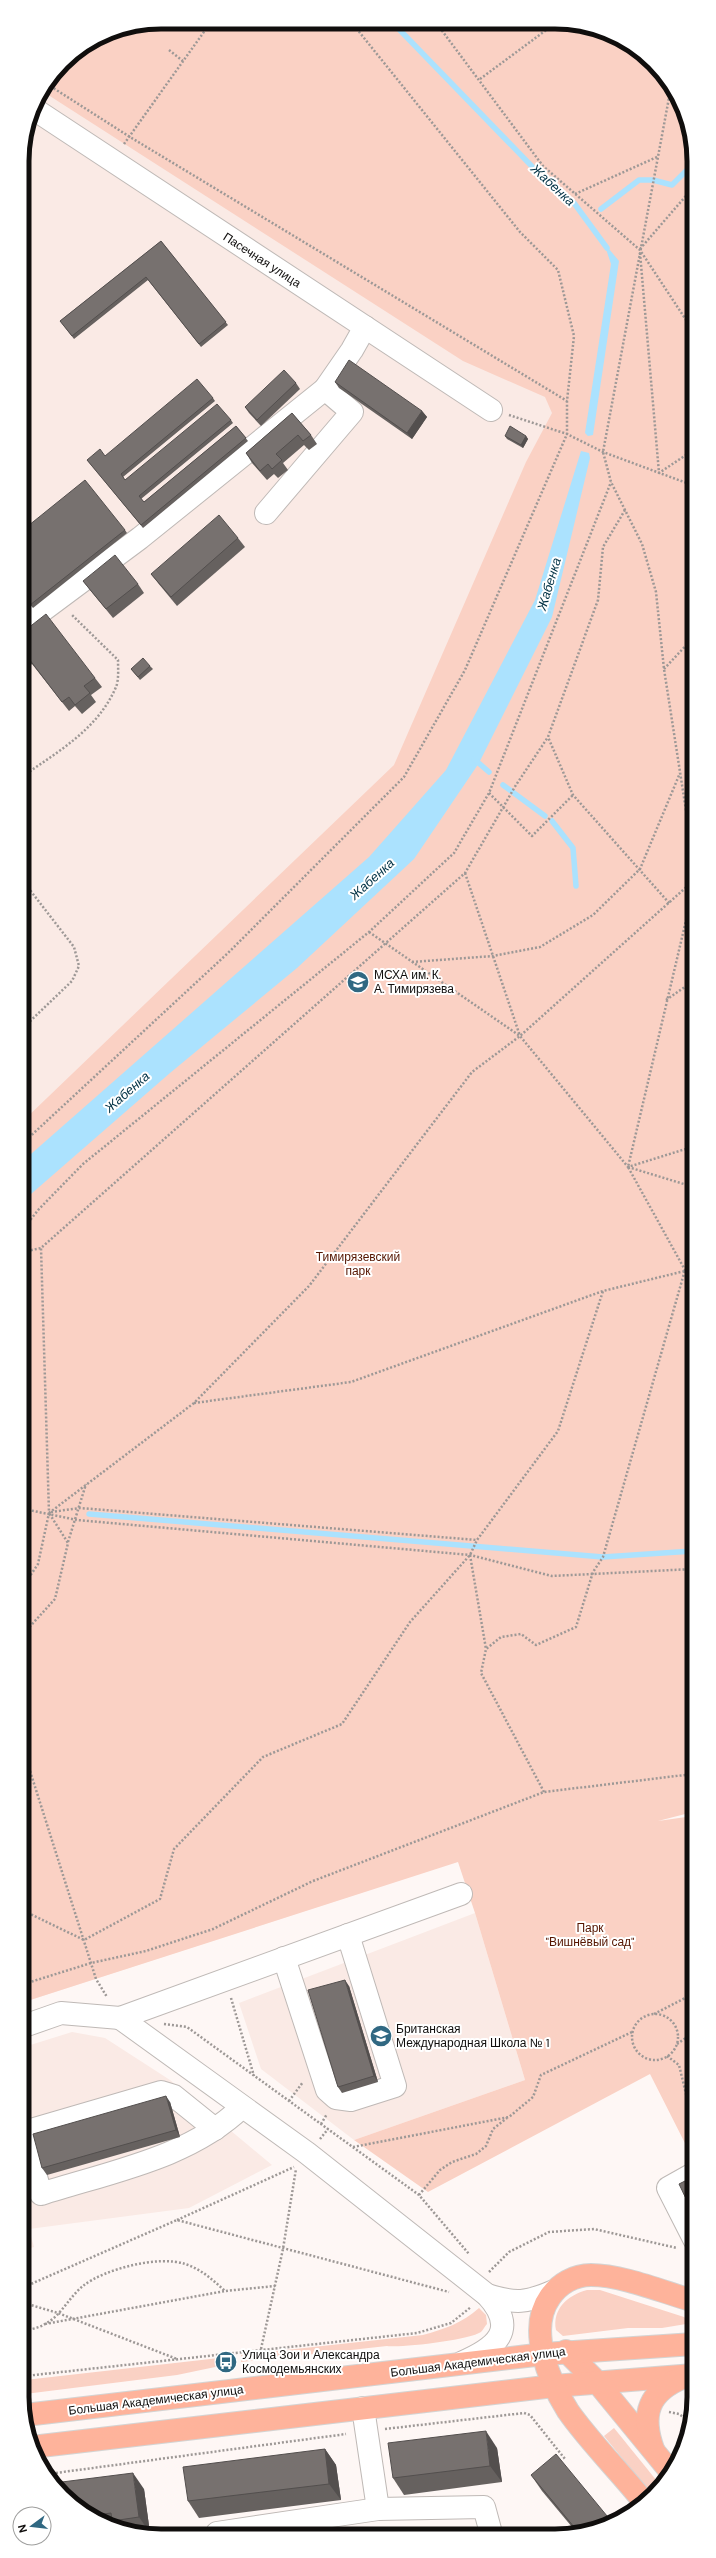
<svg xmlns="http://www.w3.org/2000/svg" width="716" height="2558" viewBox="0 0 716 2558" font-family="'DM Sans',sans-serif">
<rect width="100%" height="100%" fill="#fef7f5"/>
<g fill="#faeae5">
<polygon points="161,22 583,25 624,40 654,63 680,99 691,134 693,1812 533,1837 24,2002 22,152 36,100 63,62 108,32"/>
<polygon points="475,1913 525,2080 354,2140 261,2069 239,2003"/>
<polygon points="72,2032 105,2038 170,2080 272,2165 189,2208 29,2229 34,2247 24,2250 24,2047"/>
</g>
<g fill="#fad1c4">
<polygon points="161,22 583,25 624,40 654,63 680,99 691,134 693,1812 658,1821 693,1816 693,2159 650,2074 428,2192 354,2140 525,2080 475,1913 458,1862 24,2002 23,1121 394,765 526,462 552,413 545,397 463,361 42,91 63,62 108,32"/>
<path d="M 587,2290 L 600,2290 L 684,2317 L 692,2323 L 662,2328 L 628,2328 L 563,2336 L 556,2330 C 552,2309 568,2295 587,2290 Z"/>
<path d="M 479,2308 L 486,2315 L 487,2324 C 485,2326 483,2330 481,2332 C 469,2340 402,2348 387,2346 L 241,2362 L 241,2355 L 423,2335 C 445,2329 462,2323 479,2308 Z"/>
<polygon points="219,2358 220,2366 177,2375 25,2394 25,2380"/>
<polygon points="614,2428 661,2486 652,2495 604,2436"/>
</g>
<g fill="#abe2fe">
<polygon points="604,243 619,261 593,435 588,436 585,433 611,264"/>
<polygon points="581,451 589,453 590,458 552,617 479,763 414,859 297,968 170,1073 23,1201 23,1161 369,857 446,770 535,600"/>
</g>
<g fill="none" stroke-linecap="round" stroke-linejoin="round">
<g stroke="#abe2fe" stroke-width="5.5">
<polyline points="393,23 550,185 574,203 607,248"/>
<polyline points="601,209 639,180 653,180 672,185 691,166"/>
<polyline points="474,759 489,772"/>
<polyline points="503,785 545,816"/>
<polyline points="552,821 573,848 576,886"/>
<polyline points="89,1514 603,1557 693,1551"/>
</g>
<g stroke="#bfb9b6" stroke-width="24">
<g id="minor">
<polyline points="34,109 491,410"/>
<polyline points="325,389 352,350 365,327"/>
<polyline points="23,625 140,538 325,389 352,412 266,513"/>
<polyline points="284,1958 327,2090 336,2098 351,2100 395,2086 348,1935"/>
<path d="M 120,2018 L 307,2153 L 487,2295 C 519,2330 496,2348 461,2363"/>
<polyline points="24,2026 61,2013 120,2018 461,1894"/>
<polyline points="24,2132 161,2092 174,2096 215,2129"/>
<path d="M 24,2136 L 41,2194 C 109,2172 190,2158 242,2107"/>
<polyline points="693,2174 668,2188 694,2239"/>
<path d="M 487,2295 C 516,2304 526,2303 554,2291"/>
<polyline points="363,2408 378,2509"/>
<polyline points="217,2533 378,2509 484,2507 491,2533"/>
</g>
</g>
<g stroke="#d4d4d3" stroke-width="24">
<g id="major">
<polyline points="566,2351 597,2382 670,2471"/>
<polyline points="25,2415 544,2354 694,2344"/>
<polyline points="32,2447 554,2386 694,2375"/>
<path d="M 653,2449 C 641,2415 648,2392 682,2378"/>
<path d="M 644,2502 C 621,2473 588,2440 568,2411 C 549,2381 527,2329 550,2297 C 559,2284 574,2275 591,2275 C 622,2275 663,2292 694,2301"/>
</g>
</g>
<g stroke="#9d9896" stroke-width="2.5" stroke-dasharray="2 2" stroke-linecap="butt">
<polyline points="437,24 543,166 640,250 692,329"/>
<polyline points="169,50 183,61"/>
<polyline points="480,79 553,25"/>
<polyline points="47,84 130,137 567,401"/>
<polyline points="671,87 603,452 611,482 642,544 656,592 664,669 692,849"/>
<polyline points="124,144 211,22"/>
<polyline points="575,194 657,157"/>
<polyline points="640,249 691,190"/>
<polyline points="640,253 659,473 692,451"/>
<polyline points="509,415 567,434 603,452 692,485"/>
<polyline points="625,510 603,547 598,600 548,737 573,795 670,904"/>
<polyline points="664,669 692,639"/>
<path d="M 23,776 C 59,751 98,729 116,687 C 119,680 118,668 118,660 L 71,614"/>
<polyline points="489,793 532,836 573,795"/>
<polyline points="465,873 520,1036"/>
<polyline points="23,881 74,947 79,966 72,981 23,1028"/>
<polyline points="692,895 628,1167 685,1270 693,1276"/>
<polyline points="369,932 520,1036 628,1167 692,1147"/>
<polyline points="412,962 493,956 540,947 593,915 640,869 680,773"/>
<polyline points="666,1000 692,982"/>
<polyline points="23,1143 228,953 404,777 465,670 567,434 567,401 574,336 558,270 520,232 352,23"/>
<polyline points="628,1167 687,1185 692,1184"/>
<polyline points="23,1229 39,1209 83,1164 369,932 454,853 489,793 611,482"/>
<polyline points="23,1252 41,1248"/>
<polyline points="194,1403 351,1382 603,1291 693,1269"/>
<polyline points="24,1509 77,1520 470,1555 552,1576 693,1569"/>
<polyline points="51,1512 80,1508 477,1540"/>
<polyline points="49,1513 194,1403 309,1286 472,1072 520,1036 692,882"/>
<polyline points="68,1542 86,1484"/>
<polyline points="470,1555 486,1649"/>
<polyline points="24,1585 38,1564 49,1513 41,1248 465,873 516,785 548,737"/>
<polyline points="24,1633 55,1599 68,1543 49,1513"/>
<polyline points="24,1752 96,1979 107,1997"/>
<polyline points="544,1792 481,1673 486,1649 501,1637 521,1634 536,1645 576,1627 593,1572 603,1557 685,1270"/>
<polyline points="24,1911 84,1940 160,1899 174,1849 263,1757 342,1724 410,1622 470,1555 477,1540 558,1431 603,1291"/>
<polyline points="24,1984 91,1963 146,1951 213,1929 313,1881 544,1792 693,1774"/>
<polyline points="231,1998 254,2076"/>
<polyline points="654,2014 693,1994"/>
<circle cx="655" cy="2037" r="23"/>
<polyline points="164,2024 187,2027 419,2195 469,2254"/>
<polyline points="677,2044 693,2033"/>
<polyline points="667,2056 679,2065 693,2123"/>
<polyline points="289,2101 303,2082"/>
<polyline points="321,2124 327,2114"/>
<polyline points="320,2139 328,2129"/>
<polyline points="353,2147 509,2117 533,2097 541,2075 632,2032"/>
<polyline points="419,2195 440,2170 452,2162 476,2154 486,2146 493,2129 507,2118"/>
<polyline points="177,2220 294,2167"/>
<polyline points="489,2272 509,2252 549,2232 594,2229 677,2248"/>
<polyline points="24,2287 177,2220 449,2292"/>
<polyline points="24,2303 58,2313 177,2359"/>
<polyline points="45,2324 225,2291"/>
<path d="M 25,2331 C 31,2329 39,2328 45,2324 C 61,2316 69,2297 83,2286 C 104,2269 159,2255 185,2264 C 201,2269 213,2280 225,2291 L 275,2286"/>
<polyline points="261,2349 283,2249 296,2169"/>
<polyline points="232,2353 234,2366"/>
<polyline points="25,2376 417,2333 451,2323 471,2307"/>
<polyline points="669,2412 679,2414 690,2422"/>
<polyline points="385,2429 524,2413 530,2415 565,2459"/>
<polyline points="48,2474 346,2434"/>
</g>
<use href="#minor" stroke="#fff" stroke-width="22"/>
<use href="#major" stroke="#feb39b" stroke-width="22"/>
</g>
<g fill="#66615f">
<polygon points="161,241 228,325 201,347 148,280 74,339 60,321"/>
<polygon points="23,367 31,378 23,385"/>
<polygon points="335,382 422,411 427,417 412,439 339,388"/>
<polygon points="296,383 300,389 261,426 249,413 245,407"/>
<polygon points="213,398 215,401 123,477 125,480 231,420 233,423 141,499 144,502 236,426 248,441 143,528 87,460 105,456"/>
<polygon points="292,413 311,435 317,444 309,450 304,445 283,463 288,470 278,478 274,474 267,480 252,463 246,453"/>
<polygon points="505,436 526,436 528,439 523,448 507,439"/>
<polygon points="125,530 127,533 33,608 23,596"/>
<polygon points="238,538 245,547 177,606 158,583 151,574"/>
<polygon points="83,581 138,584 144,593 113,618 90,590"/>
<polygon points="23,632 95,678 102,687 91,695 96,702 82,714 75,706 69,711 32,664 23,671"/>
<polygon points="150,666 153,669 140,680 131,669"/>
<polygon points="349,1986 378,2082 342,2093 338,2087"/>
<polygon points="170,2102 180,2137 47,2175 42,2168"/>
<polygon points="497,2448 502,2482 404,2495 393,2478"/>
<polygon points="325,2449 336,2465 341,2500 199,2518 188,2501"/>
<polygon points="531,2475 582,2533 577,2533 542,2491"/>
<polygon points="144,2489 150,2533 134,2533 92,2518 62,2495"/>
</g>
<g fill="#534f4e">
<polygon points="422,411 427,417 412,439 407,433"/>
<polygon points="526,436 528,439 523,448 521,445"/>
<polygon points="345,1980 349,1986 378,2082 374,2076"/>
<polygon points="166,2096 170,2102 180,2137 176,2130"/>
<polygon points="486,2431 497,2448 502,2482 490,2466"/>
<polygon points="325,2449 336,2465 341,2500 329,2484"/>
<polygon points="133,2473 144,2489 150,2533 139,2517"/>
</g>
<g fill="#77716f" stroke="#534f4e">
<polygon points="161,241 226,322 199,344 146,277 72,336 60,321"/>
<polygon points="349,360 422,411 407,433 335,382"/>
<polygon points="23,367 29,375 23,380"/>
<polygon points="284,370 296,383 257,420 245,407"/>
<polygon points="197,379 213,398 121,474 125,480 217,404 231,420 139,496 144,502 236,426 246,438 141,525 87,460 100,449 105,456"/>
<polygon points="292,413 311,435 303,441 298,435 276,454 282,460 272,469 268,464 260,471 246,453"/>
<polygon points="510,426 526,436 521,445 505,436"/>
<polygon points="85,480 125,530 30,605 23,595 23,530"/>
<polygon points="219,515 238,538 171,597 151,574"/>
<polygon points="115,555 138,584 106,609 83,581"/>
<polygon points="46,614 95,678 84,686 90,693 75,705 69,697 62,702 26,655 23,657 23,632"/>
<polygon points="143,658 150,666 138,677 131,669"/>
<polygon points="345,1980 374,2076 338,2087 308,1990"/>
<polygon points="166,2096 176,2130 42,2168 33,2134"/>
<polygon points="693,2177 694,2215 679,2184"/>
<polygon points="486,2431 490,2466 393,2478 388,2443"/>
<polygon points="325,2449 329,2484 188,2501 183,2467"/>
<polygon points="556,2454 612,2522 582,2533 579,2533 531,2475"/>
<polygon points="133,2473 139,2517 112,2521 111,2513 89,2516 62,2495 54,2483"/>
<polygon points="438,2531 438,2533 424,2533"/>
</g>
<defs>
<g id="university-disc" transform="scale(1.15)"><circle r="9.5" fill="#306882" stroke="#fff"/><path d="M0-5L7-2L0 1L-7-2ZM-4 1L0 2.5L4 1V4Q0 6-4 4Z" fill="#fff"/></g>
<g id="school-disc" transform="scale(1.15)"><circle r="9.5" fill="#306882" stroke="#fff"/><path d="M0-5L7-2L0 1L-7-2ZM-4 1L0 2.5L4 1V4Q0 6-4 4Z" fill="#fff"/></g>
<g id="bus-disc" transform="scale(1.15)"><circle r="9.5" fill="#306882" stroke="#fff"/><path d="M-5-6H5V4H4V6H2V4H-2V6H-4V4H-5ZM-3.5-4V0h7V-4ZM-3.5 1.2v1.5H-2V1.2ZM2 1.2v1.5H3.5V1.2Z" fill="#fff"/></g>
</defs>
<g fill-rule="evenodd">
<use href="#university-disc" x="358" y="982"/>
<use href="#school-disc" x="381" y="2036"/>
<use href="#bus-disc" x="226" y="2362"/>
</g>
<g text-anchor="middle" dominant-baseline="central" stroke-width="4" stroke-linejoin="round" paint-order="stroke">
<g font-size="12" fill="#100e0d" stroke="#fff">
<text transform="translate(262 260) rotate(33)">Пасечная улица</text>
<text transform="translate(478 2362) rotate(-7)">Большая Академическая улица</text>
<text transform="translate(156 2400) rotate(-7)">Большая Академическая улица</text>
</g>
<g font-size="12" fill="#100e0d" stroke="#fff" text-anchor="start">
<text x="374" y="975">МСХА им. К.<tspan x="374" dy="14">А. Тимирязева</tspan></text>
<text x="396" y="2029">Британская<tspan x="396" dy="14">Международная Школа № 1</tspan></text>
<text x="242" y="2355">Улица Зои и Александра<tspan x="242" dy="14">Космодемьянских</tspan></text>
</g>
<g font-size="12" fill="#551500" stroke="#fff">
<text x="358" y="1257">Тимирязевский<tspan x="358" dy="14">парк</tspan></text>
<text x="590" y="1928">Парк<tspan x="590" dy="14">"Вишнёвый сад"</tspan></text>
</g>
<g font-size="13" font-style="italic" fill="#003144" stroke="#fff">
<text transform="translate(553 185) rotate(43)">Жабенка</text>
<text transform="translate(549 584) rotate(-73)">Жабенка</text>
<text transform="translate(372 879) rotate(-42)">Жабенка</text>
<text transform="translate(127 1092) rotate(-41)">Жабенка</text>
</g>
</g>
<path d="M0 0H716V2558H0ZM161 29H555A132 132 0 0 1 687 161V2397A132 132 0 0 1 555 2529H161A132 132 0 0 1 29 2397V161A132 132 0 0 1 161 29Z" fill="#fff" fill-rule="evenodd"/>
<path fill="none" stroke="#100e0d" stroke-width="5" d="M161 29H555A132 132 0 0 1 687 161V2397A132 132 0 0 1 555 2529H161A132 132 0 0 1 29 2397V161A132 132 0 0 1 161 29Z"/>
<g transform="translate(32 2526) rotate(255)"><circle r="19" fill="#ffffff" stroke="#9f9f9e"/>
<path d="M0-3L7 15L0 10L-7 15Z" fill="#306882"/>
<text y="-6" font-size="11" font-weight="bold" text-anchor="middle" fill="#100e0d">N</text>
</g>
</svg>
